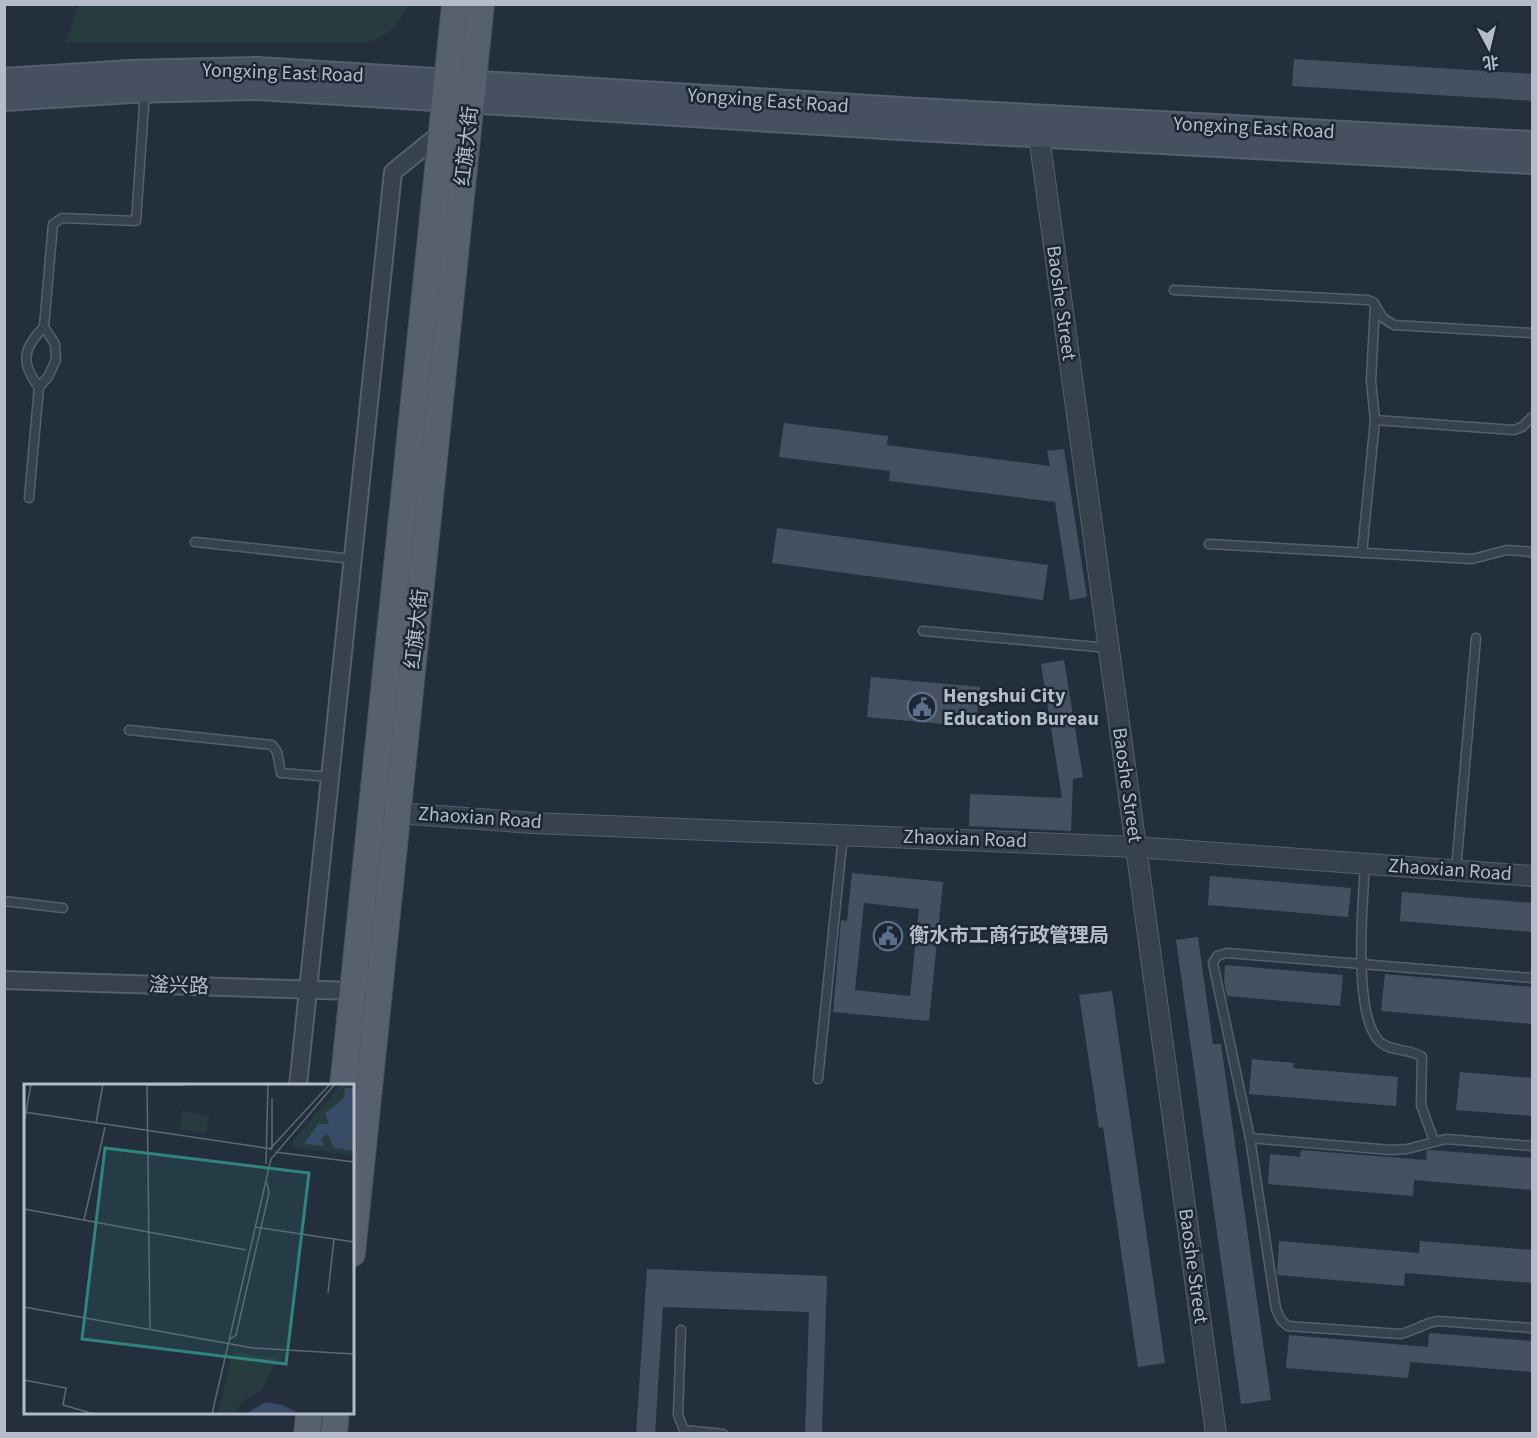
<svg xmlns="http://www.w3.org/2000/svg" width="1537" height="1438" viewBox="0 0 1537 1438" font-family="'Source Sans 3','Noto Sans SC',sans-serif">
<rect width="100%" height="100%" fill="#242f3e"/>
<path fill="#263c3f" d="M 79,5 L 79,4 L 409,5 C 397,24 392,34 370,42 L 66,42 Z"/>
<g fill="#455162" fill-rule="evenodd">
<polygon points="1294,59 1533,74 1533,101 1292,86"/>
<polygon points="784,423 888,436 887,445 1050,466 1047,451 1064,449 1087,597 1070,600 1055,502 889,481 890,471 779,457"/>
<polygon points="777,528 1048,565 1043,600 772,563"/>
<polygon points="1064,660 1083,777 1073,779 1071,831 969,826 970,794 1062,798 1041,664"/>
<polygon points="871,677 980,687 976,727 867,717"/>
<path d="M 852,873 L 943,882 L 929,1021 L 833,1012 L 841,920 L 847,921 ZM 864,903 L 919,909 L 910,996 L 855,990 Z"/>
<polygon points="1210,876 1351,888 1348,917 1208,905"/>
<polygon points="1402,892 1533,903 1533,932 1400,921"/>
<polygon points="1198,937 1213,1044 1221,1044 1271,1400 1241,1404 1176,940"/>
<polygon points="1225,965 1343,975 1340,1006 1227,996 1224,982"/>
<polygon points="1385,974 1533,987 1533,1024 1381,1011"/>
<polygon points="1112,991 1165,1363 1138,1367 1103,1127 1099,1128 1079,995"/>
<polygon points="1252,1059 1294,1063 1293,1068 1398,1077 1396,1106 1249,1094"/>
<polygon points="1460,1072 1533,1078 1533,1116 1456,1110"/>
<polygon points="1301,1150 1426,1160 1427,1150 1430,1150 1533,1158 1533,1190 1414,1180 1413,1196 1268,1184 1270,1154 1300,1157"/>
<polygon points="1279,1241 1419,1253 1420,1241 1533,1250 1533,1283 1405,1273 1404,1286 1277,1275"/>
<polygon points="647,1269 827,1276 822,1434 805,1434 809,1312 663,1307 655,1434 636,1434"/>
<polygon points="1429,1333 1533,1341 1533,1372 1410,1362 1408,1378 1286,1368 1289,1335 1428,1347"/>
</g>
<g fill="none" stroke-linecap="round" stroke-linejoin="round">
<g stroke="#565f6c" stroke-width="11">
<g id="service">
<polyline points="1174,290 1368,300 1373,302 1383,318 1394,325 1532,333"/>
<path d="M 39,387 C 20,363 23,348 44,327"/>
<polyline points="1375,420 1514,430 1522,427 1532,417"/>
<polyline points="29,498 39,387 48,377 56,360 55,344 44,327 53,224 62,218 136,221 145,91"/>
<polyline points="195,542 353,559"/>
<polyline points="1209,544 1472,559 1507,550 1532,552"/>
<polyline points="1362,553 1375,420 1371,381 1375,305"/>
<polyline points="923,631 1108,648"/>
<polyline points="129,730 272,745 277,752 281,773 330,777"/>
<path d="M 1365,864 C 1363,901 1352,1016 1380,1042 C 1391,1052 1410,1048 1422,1057 L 1421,1105 L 1434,1141"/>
<polyline points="1456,870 1476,638"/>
<polyline points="4,901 63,908"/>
<path d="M 1532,978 L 1227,953 L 1217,956 L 1213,963 L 1250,1138 L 1276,1309 L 1281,1320 L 1288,1326 L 1400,1334 C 1414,1331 1424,1323 1438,1321 L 1532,1328"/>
<polyline points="818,1079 843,835"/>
<polyline points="1250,1138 1391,1150 1407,1149 1446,1139 1532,1146"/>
<polyline points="681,1330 678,1415 684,1430 723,1434"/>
</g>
</g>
<g stroke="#565f6c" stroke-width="20">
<g id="minor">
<polyline points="4,980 353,991"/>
<polyline points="298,1086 393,172 441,133"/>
</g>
</g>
<g stroke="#565f6c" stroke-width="22">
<g id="tertiary">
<polyline points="1039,136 1216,1434"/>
<polyline points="398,813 533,823 1136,847 1532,876"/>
</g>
</g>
<g stroke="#565f6c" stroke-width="26">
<g id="secondary">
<polyline points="4,80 130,72 258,69 918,110 1532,143"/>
<polyline points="4,99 131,91 257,88 917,129 1532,162"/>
</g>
</g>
<g stroke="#414a57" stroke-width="28">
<g id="primary">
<polyline points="343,1086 455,4"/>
<polyline points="352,1254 481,4"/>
<polyline points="307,1434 309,1412"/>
<polyline points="334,1434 336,1412"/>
</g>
</g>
<use href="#service" stroke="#38414e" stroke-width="8"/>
<use href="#minor" stroke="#38414e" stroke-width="16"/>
<use href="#tertiary" stroke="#38414e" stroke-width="20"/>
<use href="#secondary" stroke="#465061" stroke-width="22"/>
<use href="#primary" stroke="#56606e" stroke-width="26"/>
</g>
<defs>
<g id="civic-ring" transform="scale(1.5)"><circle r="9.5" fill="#1d2633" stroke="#5c6f8a" stroke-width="1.5"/><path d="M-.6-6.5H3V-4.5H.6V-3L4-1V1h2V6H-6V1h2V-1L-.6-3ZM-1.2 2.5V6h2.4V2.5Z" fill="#5c6f8a"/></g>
</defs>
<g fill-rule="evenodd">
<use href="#civic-ring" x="922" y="707"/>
<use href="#civic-ring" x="888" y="936"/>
</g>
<g text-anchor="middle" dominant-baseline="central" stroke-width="5" stroke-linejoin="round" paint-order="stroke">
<g font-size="20" fill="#b4bcc9" stroke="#1d2633">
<text transform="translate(283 73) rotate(2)">Yongxing East Road</text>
<text transform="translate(768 101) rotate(4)">Yongxing East Road</text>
<text transform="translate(1254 128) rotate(3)">Yongxing East Road</text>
<text transform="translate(467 146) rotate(-84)">红旗大街</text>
<text transform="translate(1061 303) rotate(82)">Baoshe Street</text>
<text transform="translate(417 629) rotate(-84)">红旗大街</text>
<text transform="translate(1127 785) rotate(82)">Baoshe Street</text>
<text transform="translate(480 818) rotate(4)">Zhaoxian Road</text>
<text transform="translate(965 839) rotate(2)">Zhaoxian Road</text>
<text transform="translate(1450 870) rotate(4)">Zhaoxian Road</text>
<text transform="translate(179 986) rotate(2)">滏兴路</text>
<text transform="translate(1193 1266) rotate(82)">Baoshe Street</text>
</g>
<g font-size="20" font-weight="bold" fill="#b4bcc9" stroke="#1d2633" text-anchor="start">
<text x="943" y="696">Hengshui City<tspan x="943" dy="23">Education Bureau</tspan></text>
<text x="909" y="936">衡水市工商行政管理局</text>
</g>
</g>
<g transform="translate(24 1084)">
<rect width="330" height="330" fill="#242f3e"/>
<path d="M 158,27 L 185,32 L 182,50 L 156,45 Z" fill="#263c3f"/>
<path d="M 318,0 L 330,0 L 330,72 L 269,63 L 269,57 ZM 213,269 L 254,274 L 237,307 L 220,316 L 209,330 L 194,330 L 207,274 Z" fill="#263c3f"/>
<path d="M 321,4 L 330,4 L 330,67 L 310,64 L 304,50 L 297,54 L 300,62 L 280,60 L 294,40 L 305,40 L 301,29 L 320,14 ZM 242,318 L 258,321 L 276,330 L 221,330 Z" fill="#394c67"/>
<path fill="none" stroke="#5e6776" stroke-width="1.5" d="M 123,0 L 126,245M 123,1 L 161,1M 0,28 L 248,65M 0,39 L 7,0M 72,39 L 79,0M 248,65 L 248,14M 245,66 L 306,0M 251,68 L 330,78M 242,80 L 244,0M 0,125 L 222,166M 60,136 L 81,43M 231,143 L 330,158M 304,209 L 310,155M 0,223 L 229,264 L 330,270M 206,255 L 212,251 L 245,109 L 243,99M 0,296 L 42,304 L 39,321 L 70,330M 188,330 L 247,75 L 311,0"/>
<path fill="#308480" fill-opacity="0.15" stroke="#308480" stroke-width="3" d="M 81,64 L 285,89 L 262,280 L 58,255 Z"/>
<rect width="330" height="330" fill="none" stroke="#b4bcc9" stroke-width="3"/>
</g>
<rect width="1537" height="1438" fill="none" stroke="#b4bcc9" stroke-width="12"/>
<g transform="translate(1489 48) rotate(173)" stroke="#1d2633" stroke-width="4.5" paint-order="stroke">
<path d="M0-4.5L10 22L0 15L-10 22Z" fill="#b4bcc9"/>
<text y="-9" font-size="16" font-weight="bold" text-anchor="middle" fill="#b4bcc9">北</text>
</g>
</svg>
